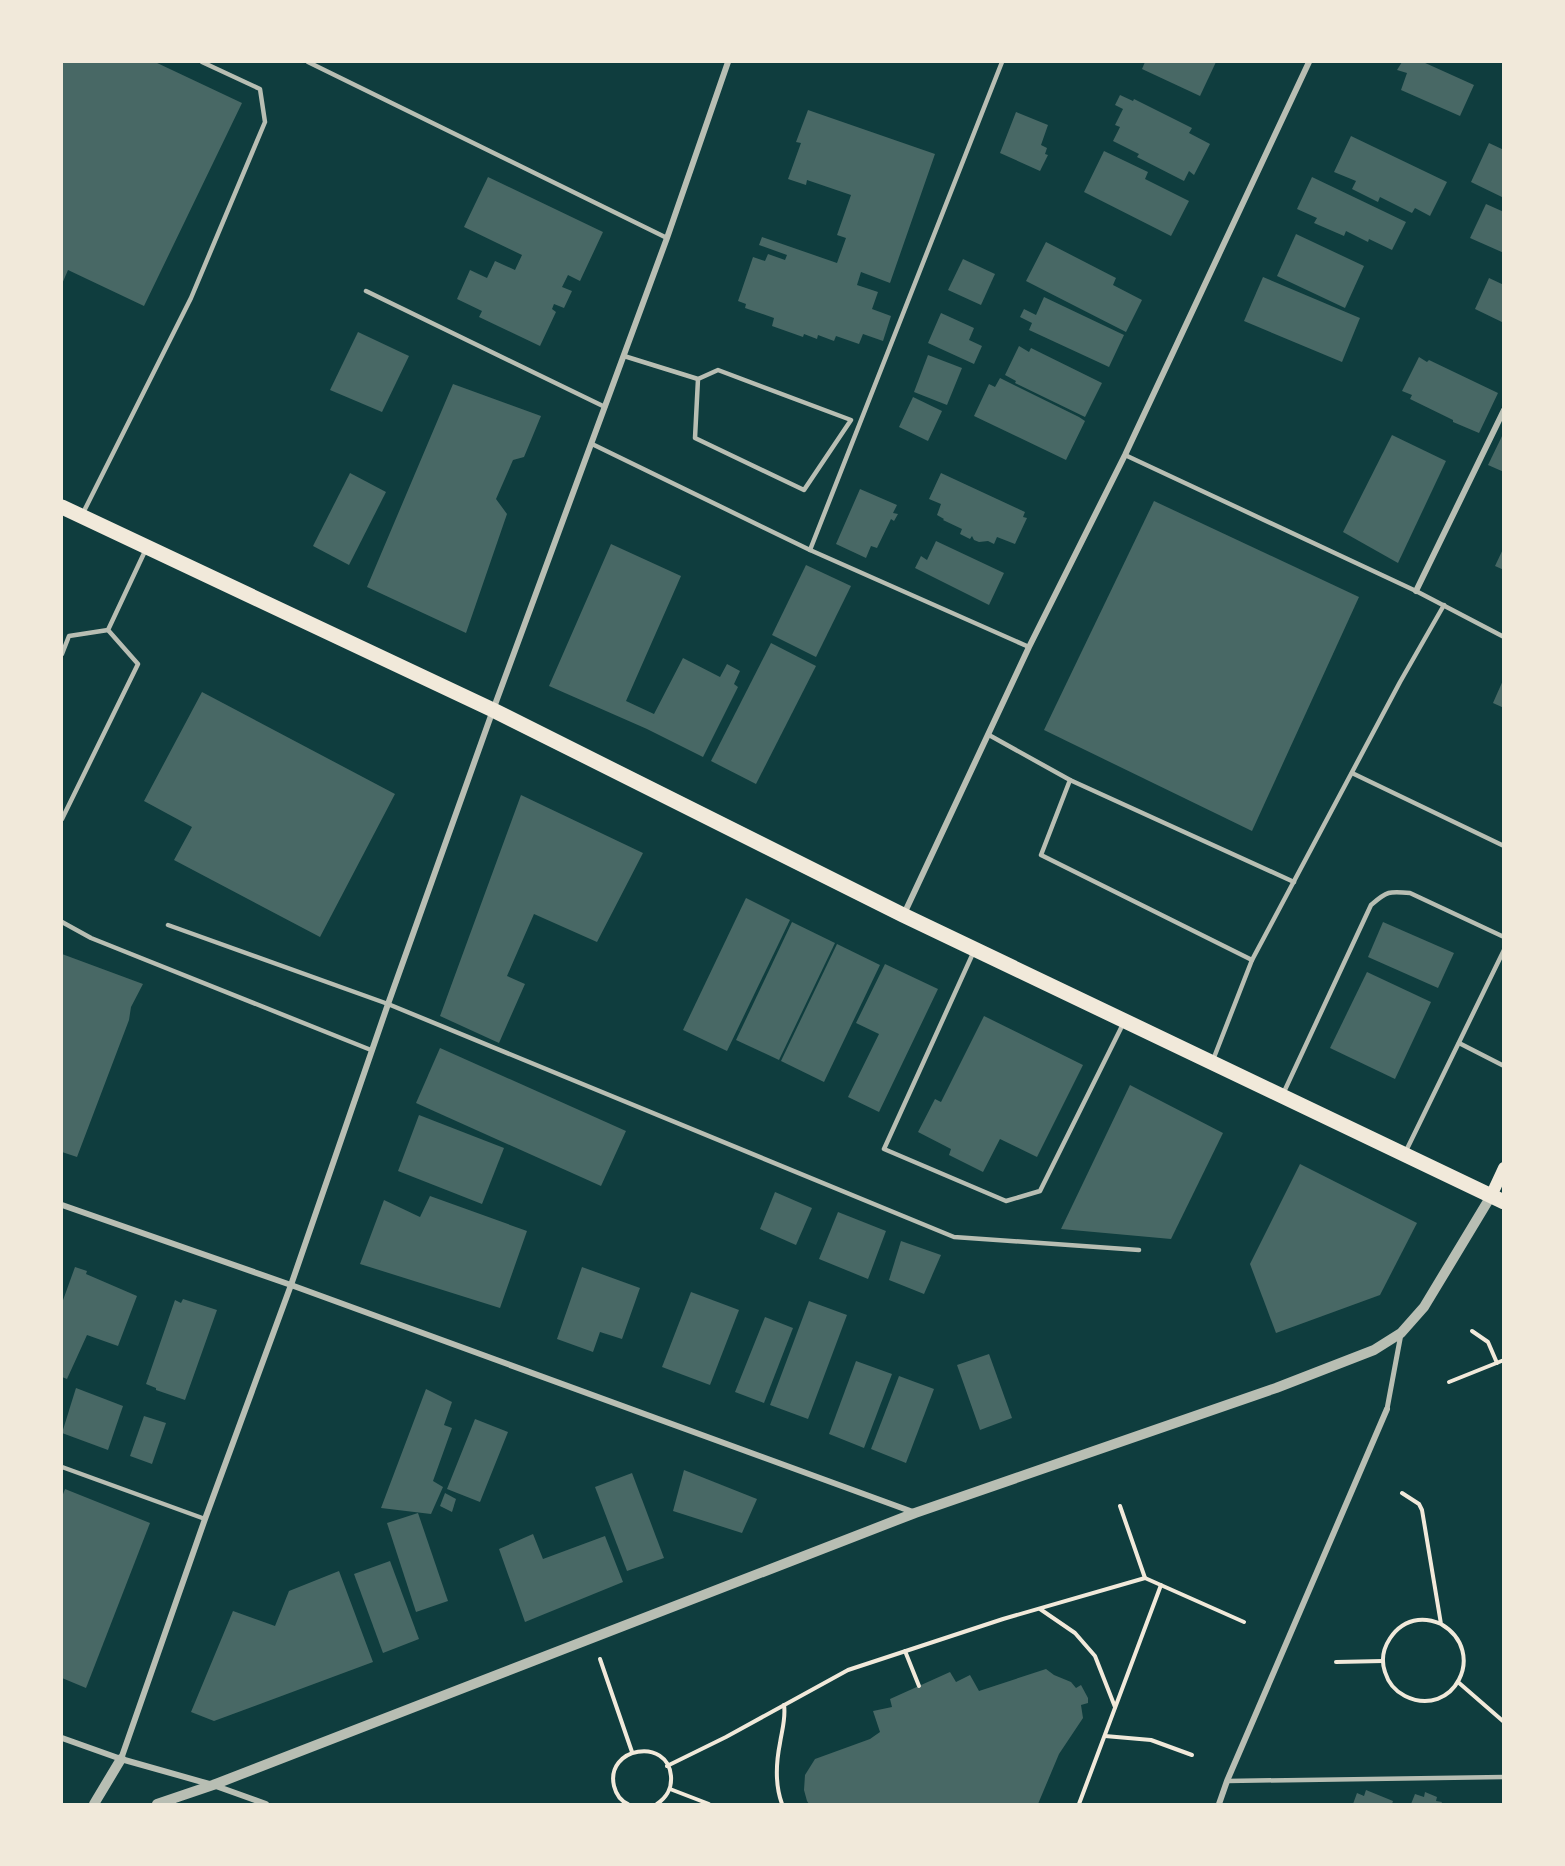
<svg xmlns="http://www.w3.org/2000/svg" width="1565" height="1866" viewBox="0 0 1565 1866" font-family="Commissioner,sans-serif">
<rect width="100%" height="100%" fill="#0f3d3e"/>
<g fill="#486865">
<polygon points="62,62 155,62 242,103 144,306 68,270 62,284"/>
<polygon points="1145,62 1216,62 1200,96 1142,69"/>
<polygon points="1402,62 1423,62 1474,85 1460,116 1401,90 1407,73 1397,70"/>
<polygon points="1120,95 1133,101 1134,99 1192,128 1189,133 1210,144 1194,175 1189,171 1184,181 1137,157 1139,154 1113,141 1120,127 1115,125 1123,109 1115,105"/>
<polygon points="808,110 935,154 890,283 861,272 857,285 878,292 872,309 891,316 883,341 863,334 859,344 836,336 834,341 818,335 817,339 804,334 803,337 772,326 774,318 745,308 746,304 738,301 753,257 765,261 768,254 785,260 787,255 759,245 762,237 837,263 846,238 837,235 851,195 807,180 806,185 788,179 801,143 796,142"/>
<polygon points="1016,112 1048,125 1041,145 1047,148 1045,154 1048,155 1040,171 1000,153"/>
<polygon points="1351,136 1447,182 1430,216 1415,208 1412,213 1380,197 1378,202 1352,189 1356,181 1334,172"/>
<polygon points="1489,143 1504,150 1504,198 1471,182"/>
<polygon points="1104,151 1148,172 1145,179 1189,201 1171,236 1084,192"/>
<polygon points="488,177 603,232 580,281 568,275 562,287 572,291 564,308 554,304 552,309 556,312 540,346 479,317 482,311 457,299 470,270 487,278 495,261 515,270 522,255 464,227"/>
<polygon points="1312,177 1406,222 1392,250 1369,239 1368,242 1346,231 1344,236 1314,223 1317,218 1297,209"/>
<polygon points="1486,204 1504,212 1504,253 1470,238"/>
<polygon points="1296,234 1364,266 1345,308 1277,276"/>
<polygon points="1046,242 1116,278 1113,285 1142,300 1126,332 1026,281"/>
<polygon points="963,259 995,274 981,305 948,290"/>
<polygon points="1263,277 1360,318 1342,362 1244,321"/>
<polygon points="1489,278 1504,285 1504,323 1475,309"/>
<polygon points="1044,297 1124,335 1109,367 1029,330 1032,323 1020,317 1024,309 1036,315"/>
<polygon points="941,313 974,328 969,340 982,346 974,364 928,343"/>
<polygon points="358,332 409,356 382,412 330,390"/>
<polygon points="1019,346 1029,352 1031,348 1102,383 1085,417 1015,383 1016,381 1005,375"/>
<polygon points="928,355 962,368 947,405 914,392"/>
<polygon points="1419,357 1427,362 1429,360 1498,393 1479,433 1453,422 1453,420 1410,399 1412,395 1402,391"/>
<polygon points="1000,378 1079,417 1085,421 1066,460 974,416 989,384 995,387"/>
<polygon points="453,384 541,416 524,457 513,460 496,499 507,514 466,633 367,587"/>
<polygon points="913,397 942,411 928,441 899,427"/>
<polygon points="1504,432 1504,472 1488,465"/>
<polygon points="1392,435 1446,461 1398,563 1343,532"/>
<polygon points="350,473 386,492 349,565 313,546"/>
<polygon points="941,473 1025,512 1023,517 1027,518 1015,544 997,537 994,544 988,541 979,542 974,540 972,536 970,539 960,534 962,529 943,520 944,519 937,515 941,504 929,499"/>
<polygon points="860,489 897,505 893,513 898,514 894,521 891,519 877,548 871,546 866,558 836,544"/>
<polygon points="1154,501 1359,597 1252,831 1044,730"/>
<polygon points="936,541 1004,573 989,605 915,568 921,556 927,560"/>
<polygon points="611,544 681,576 626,701 654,714 683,658 720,677 727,664 740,671 734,684 738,687 703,757 647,729 549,686"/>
<polygon points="1504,547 1504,570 1495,566"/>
<polygon points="806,565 851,586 816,657 772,635"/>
<polygon points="771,643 816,666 756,784 711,761"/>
<polygon points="1504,678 1504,708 1493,703"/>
<polygon points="202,692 395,794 320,937 174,860 192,827 144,801"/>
<polygon points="521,795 643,853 597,942 534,914 507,976 525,984 499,1043 440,1016"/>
<polygon points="746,898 790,920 727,1051 683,1030"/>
<polygon points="792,922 835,943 779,1060 736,1040"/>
<polygon points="1383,922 1454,953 1438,988 1368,957"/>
<polygon points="837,944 880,965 824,1082 781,1061"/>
<polygon points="62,954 143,984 131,1007 129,1020 77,1157 62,1152"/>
<polygon points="885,964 938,989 879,1112 848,1097 879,1034 856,1023"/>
<polygon points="1367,972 1431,1002 1395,1079 1330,1048"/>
<polygon points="984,1016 1083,1065 1037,1157 1000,1139 983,1172 949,1155 951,1149 918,1132 935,1099 941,1102"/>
<polygon points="440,1048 626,1131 601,1186 416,1103"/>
<polygon points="1130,1085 1223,1133 1171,1239 1061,1229"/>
<polygon points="419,1115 504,1148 482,1204 398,1171"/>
<polygon points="1300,1164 1417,1223 1380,1295 1276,1333 1250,1264"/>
<polygon points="775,1192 812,1208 796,1245 760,1229"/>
<polygon points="430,1196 527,1231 500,1308 360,1264 384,1200 420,1217"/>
<polygon points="838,1212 886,1231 868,1279 819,1259"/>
<polygon points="901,1241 941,1255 924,1294 889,1280"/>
<polygon points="75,1267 87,1271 86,1274 137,1296 118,1346 87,1335 67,1379 62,1377 62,1303"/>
<polygon points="582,1267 640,1288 622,1339 600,1332 593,1352 557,1339"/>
<polygon points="691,1292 739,1310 710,1385 662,1367"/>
<polygon points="183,1299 217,1310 185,1400 156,1390 156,1388 146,1384 175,1300 181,1303"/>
<polygon points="809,1301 847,1315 808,1419 770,1405"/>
<polygon points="765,1317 793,1328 764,1403 735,1392"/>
<polygon points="989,1354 1012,1418 980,1430 957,1365"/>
<polygon points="856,1361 892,1374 864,1448 829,1434"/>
<polygon points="899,1376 934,1389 906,1463 871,1449"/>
<polygon points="76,1388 123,1406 108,1450 62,1433"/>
<polygon points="426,1389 452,1402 444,1425 452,1428 433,1481 443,1487 431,1514 381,1508"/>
<polygon points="144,1416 166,1423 152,1464 130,1456"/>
<polygon points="475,1419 508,1432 480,1502 447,1489"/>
<polygon points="684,1470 757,1499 742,1533 673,1511"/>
<polygon points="632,1473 664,1558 627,1571 595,1487"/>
<polygon points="65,1489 150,1523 86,1688 62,1678 62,1497"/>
<polygon points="445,1493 456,1499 452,1512 440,1506"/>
<polygon points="418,1513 448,1601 416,1612 387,1523"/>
<polygon points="533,1534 543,1559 605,1536 623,1582 525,1622 499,1549"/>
<polygon points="390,1561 419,1639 383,1653 354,1574"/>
<polygon points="339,1571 373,1662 214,1721 191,1712 233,1611 275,1626 289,1591"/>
<polygon points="1046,1669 1054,1675 1071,1682 1076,1688 1081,1685 1088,1698 1088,1703 1081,1705 1083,1718 1059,1754 1038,1804 809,1804 807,1801 804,1790 805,1775 815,1759 870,1739 880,1732 873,1711 892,1707 890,1699 950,1672 956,1682 970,1675 979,1691"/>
<polygon points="1366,1790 1393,1801 1392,1804 1353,1804 1357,1793 1364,1796"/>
<polygon points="1425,1792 1437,1797 1436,1801 1442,1802 1441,1804 1411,1804 1415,1794 1424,1797"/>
</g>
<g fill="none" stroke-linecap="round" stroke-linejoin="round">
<g stroke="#f1e9da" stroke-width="4">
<polyline points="1472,1331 1488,1342 1497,1363"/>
<polyline points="1449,1382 1504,1360"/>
<path d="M 1402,1493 L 1419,1504 L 1422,1510 L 1441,1624 C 1434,1621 1426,1619 1418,1620 C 1395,1623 1377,1649 1385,1672 C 1388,1682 1395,1691 1405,1696 C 1453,1720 1489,1652 1441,1624"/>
<polyline points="1120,1506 1145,1578"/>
<polyline points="1040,1609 1075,1633 1095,1656 1115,1707"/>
<polyline points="905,1651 919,1686"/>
<polyline points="600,1659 632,1752"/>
<polyline points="1336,1662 1383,1661"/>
<polyline points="1458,1682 1504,1722"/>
<polyline points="1105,1736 1151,1740 1192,1755"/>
<polyline points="667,1766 726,1737 848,1670 1003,1619 1145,1578 1244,1622"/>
<polyline points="670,1789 709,1804"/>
<path d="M 628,1804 C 621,1801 616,1794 614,1786 C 605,1747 668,1737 671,1776 C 672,1789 667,1797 657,1804"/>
<path d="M 782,1804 C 775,1785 776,1763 780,1743 C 782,1730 786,1718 784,1705"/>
<polyline points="1079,1804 1161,1585"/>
</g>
<g stroke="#b8beb3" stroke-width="4.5">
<polyline points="308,62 667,238"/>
<polyline points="366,291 605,407"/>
<polyline points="624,356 698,379 718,370 851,420 804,490 695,438 698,379"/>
<polyline points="592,444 810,550 1029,647"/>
<polyline points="1125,455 1416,591 1504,637"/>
<polyline points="82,515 191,298 265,122 260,89 202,62"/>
<polyline points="810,550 1002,62"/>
<polyline points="62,654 69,636 108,630"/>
<polyline points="989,735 1070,780 1041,855 1252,960"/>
<polyline points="1352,773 1504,846"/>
<polyline points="1070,780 1294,882"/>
<polyline points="62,819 138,664 108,630 146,549"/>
<polyline points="62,922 91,938 371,1050"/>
<polyline points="168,925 388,1004 954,1237 1139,1250"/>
<polyline points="974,951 884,1149 1006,1201 1040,1191 1123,1024"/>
<polyline points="1459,1043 1504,1066"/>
<polyline points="1213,1060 1252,960 1400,682 1444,605"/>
<path d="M 1283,1094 L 1371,905 C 1387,891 1389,891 1410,893 L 1504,937"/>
<polyline points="1405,1153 1504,950"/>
<polyline points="62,1467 205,1519"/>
<polyline points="1227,1781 1504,1777"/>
</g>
<polyline stroke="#b8beb3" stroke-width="5" points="1387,1409 1401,1334"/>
<g stroke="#b8beb3" stroke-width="6">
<polyline points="1416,591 1504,410"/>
<polyline points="904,914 1029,647 1125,455 1309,62"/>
<polyline points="62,1205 291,1285 913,1512"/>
<polyline points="62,1738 121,1759 213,1785 266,1804"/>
<polyline points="121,1759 205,1519 291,1285 388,1004 493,710 667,238 728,62"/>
<polyline points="1219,1804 1227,1781 1387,1409"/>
</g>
<g stroke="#b8beb3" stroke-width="10">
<polyline points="94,1804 121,1759"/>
<polyline points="157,1804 213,1785 915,1513 1276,1388 1374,1350 1401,1333 1424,1307 1491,1196"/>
</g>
<polyline stroke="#f1e9da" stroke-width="12" points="1491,1196 1504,1168"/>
<polyline stroke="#f1e9da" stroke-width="15" points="62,507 493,710 903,915 1504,1202"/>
</g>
<rect width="1565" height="1866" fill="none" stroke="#f1e9da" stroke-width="126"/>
</svg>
